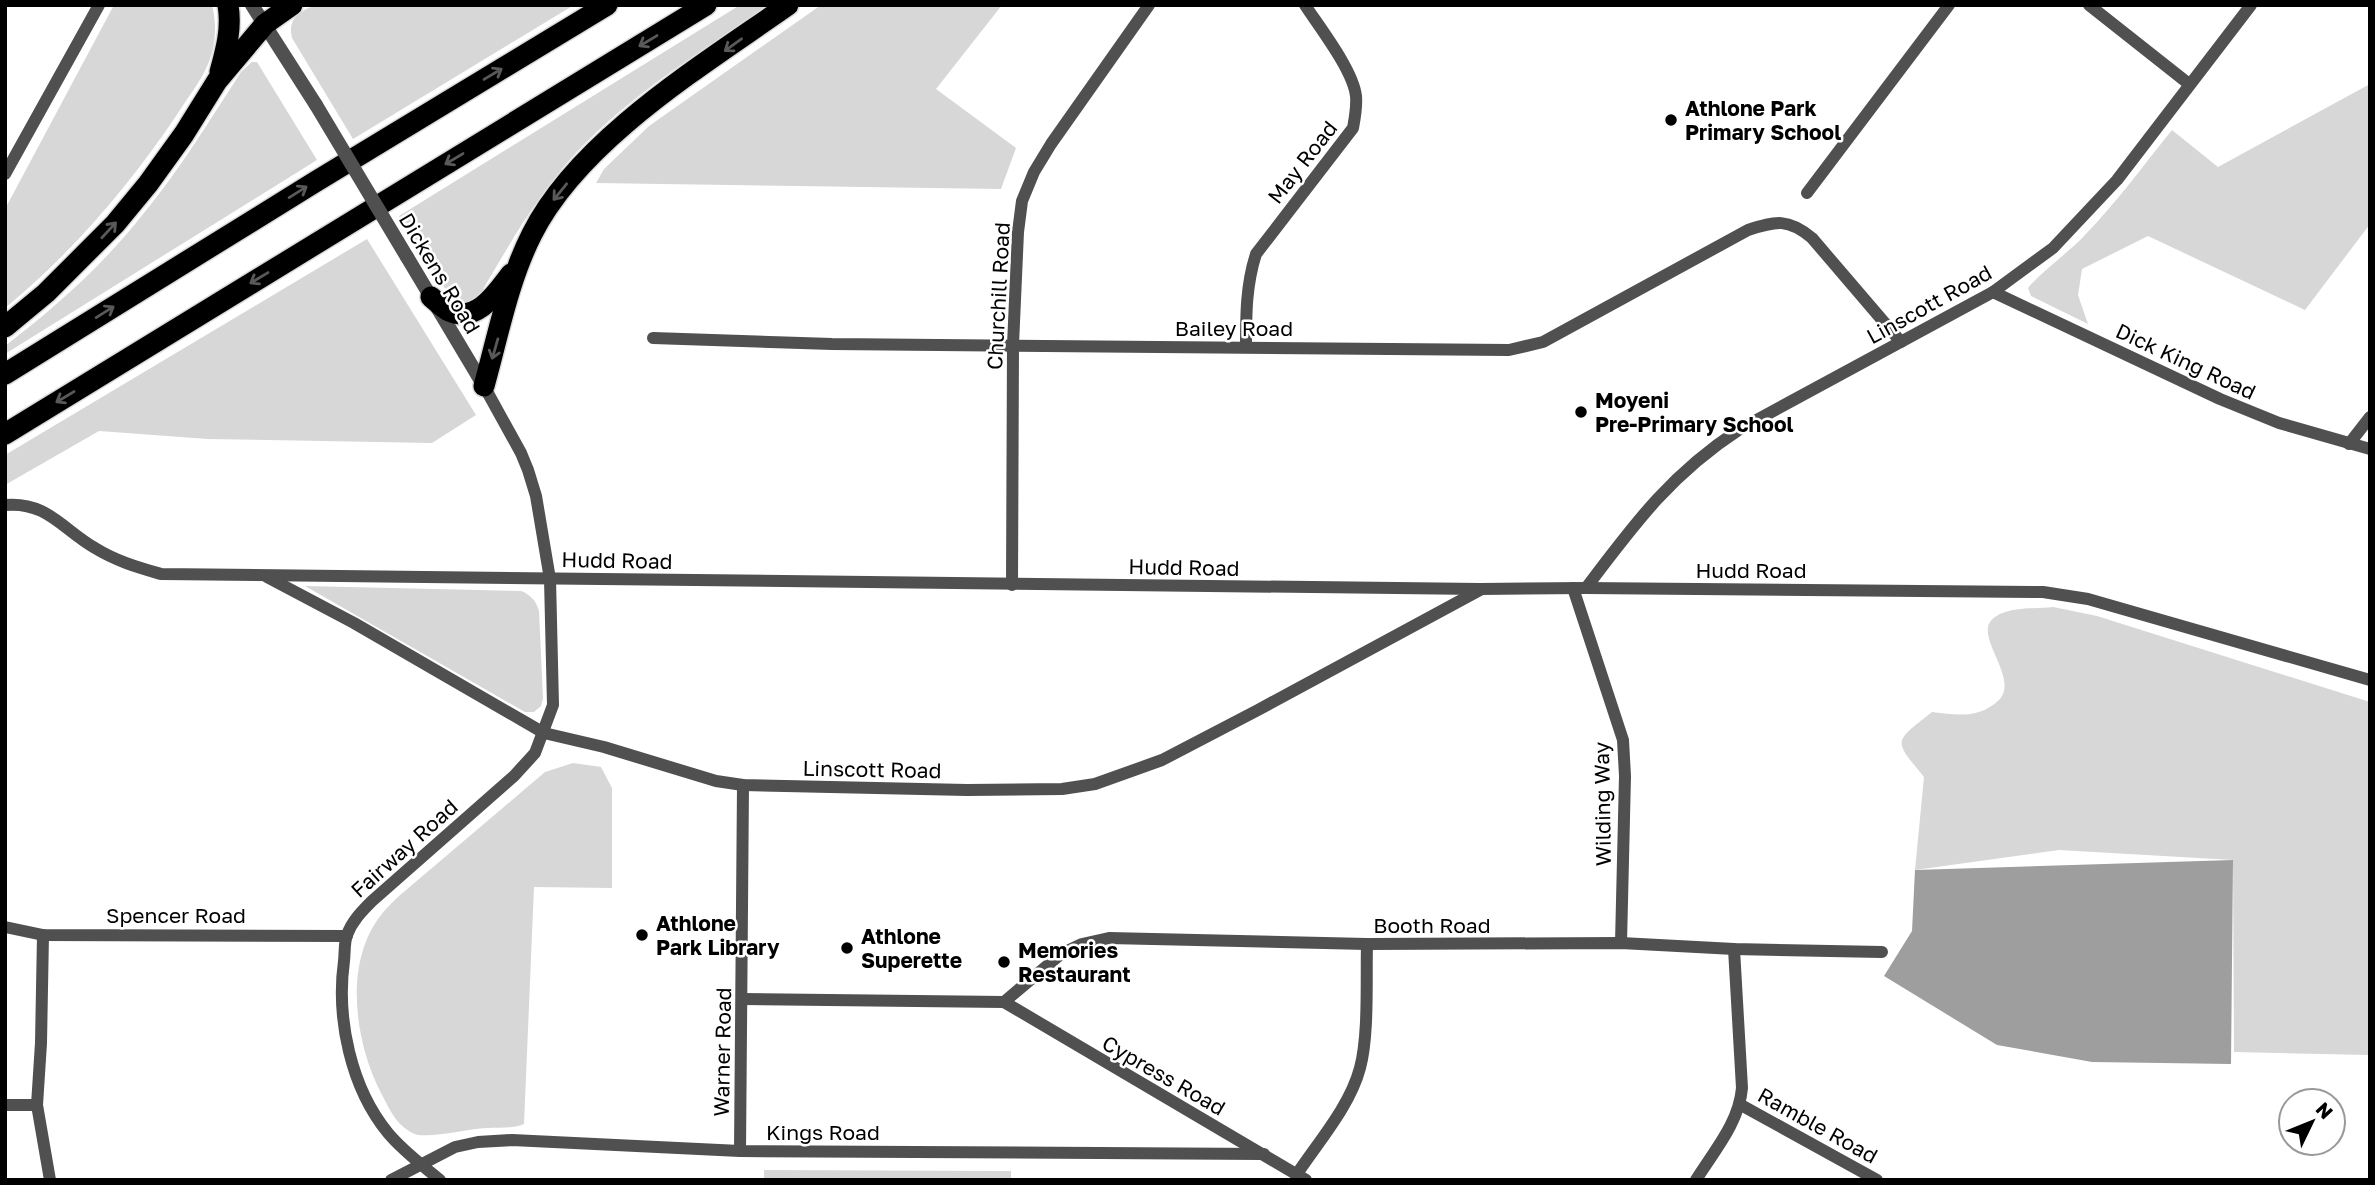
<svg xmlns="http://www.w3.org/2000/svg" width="2375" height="1185" viewBox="0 0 2375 1185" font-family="'Golos Text',sans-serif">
<rect width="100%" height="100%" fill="#fff"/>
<g fill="#d7d7d7">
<path d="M 114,5 L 212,5 C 216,21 216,37 212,53 C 206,75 190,94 178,113 C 129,186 73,252 5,308 L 5,209 Z"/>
<path d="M 316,5 L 574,5 L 353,139 L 292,38 C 287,18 300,11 316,5 Z"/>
<path d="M 740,5 L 767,5 C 701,52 629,95 574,155 C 535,198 508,247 479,296 C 472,302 464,305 455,304 L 399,216 Z"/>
<polygon points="821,5 1002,5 936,89 1016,148 1001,189 596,183 604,169 649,126"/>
<path d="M 252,62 L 257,62 L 317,160 L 5,354 L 5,346 C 56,307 104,264 144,213 C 180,169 210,120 241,72 Z"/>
<path d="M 2370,84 L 2370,224 L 2305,310 L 2148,236 L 2082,269 L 2078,295 L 2088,324 L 2031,296 L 2028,288 C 2044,269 2067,254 2084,236 C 2116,203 2143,166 2172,130 L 2218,167 Z"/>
<polygon points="367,239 476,415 432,443 208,439 99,431 5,485 5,455"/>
<path d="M 305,586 L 521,591 C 531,595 536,601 539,611 L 543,698 L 541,706 L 534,712 L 525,712 Z"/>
<path d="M 2053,607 L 2097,616 L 2370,702 L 2370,1055 L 2234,1052 L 2233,860 L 2059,850 L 1915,870 L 1924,777 C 1893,739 1893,743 1932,712 C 1957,715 1979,719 1999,700 C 2019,680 1978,640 1990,622 C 2002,606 2035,609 2053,607 Z"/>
<path d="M 573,763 L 601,767 L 612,788 L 612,888 L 534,887 L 524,1124 C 511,1129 501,1127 487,1128 C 466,1129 439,1137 418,1135 C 417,1135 410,1132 409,1131 C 395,1123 388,1106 381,1093 C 355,1043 343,963 381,915 C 386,908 393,902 399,896 L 545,772 Z"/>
<polygon points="764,1170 1011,1171 1011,1180 764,1180"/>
</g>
<polygon fill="#9e9e9e" points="2233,860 2231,1064 2092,1062 1997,1045 1884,976 1912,931 1915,870"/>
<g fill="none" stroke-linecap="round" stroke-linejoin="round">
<g stroke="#dbdbdb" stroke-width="24">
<g id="motorway">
<path d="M 220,72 C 226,50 232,29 228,5"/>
<path d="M 431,297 C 436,301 443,308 449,311 C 477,324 497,292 511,274"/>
<polyline points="5,327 46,293 115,224 148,184 184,134 217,81 265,24 292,5"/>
<polyline points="5,374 315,182 607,5"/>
<path d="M 484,386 C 498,336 508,281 532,234 C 579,140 703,65 788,5"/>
<polyline points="5,434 706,5"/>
</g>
</g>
<g stroke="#505050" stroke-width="12">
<polyline points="2089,5 2189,84"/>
<polyline points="5,174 99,5"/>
<polyline points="1807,193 1949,5"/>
<polyline points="1993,292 2220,399 2279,423 2370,449"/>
<path d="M 653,338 L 832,344 L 1509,350 L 1543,342 L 1748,230 C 1776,221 1788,218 1812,238 L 1901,342"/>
<path d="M 1246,347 C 1246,315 1246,285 1256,254 L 1353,128 C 1355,117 1357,107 1356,96 C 1353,70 1320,28 1305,5"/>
<polyline points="2349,444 2370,417"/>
<path d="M 5,505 C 47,501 63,530 95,548 C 116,561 137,567 161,574 L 1480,589 L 1586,588 L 2043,592 L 2088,599 L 2370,680"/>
<polyline points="267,577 354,623 544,733 604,747 716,781 743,785 967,790 1062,789 1095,784 1162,760 1258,710 1480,590"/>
<polyline points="1012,585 1013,345 1018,232 1022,201 1034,172 1051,144 1149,5"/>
<polyline points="1573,588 1623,740 1625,776 1621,943"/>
<path d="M 1586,588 C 1635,523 1671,474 1740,429 L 1993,292 L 2053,248 L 2117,180 L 2251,5"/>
<polyline points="5,927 43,935 347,936"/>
<polyline points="43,935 41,1043 37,1105 50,1180"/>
<polyline points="742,999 1004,1002"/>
<polyline points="1004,1002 1061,954 1082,944 1109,938 1367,944 1621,943 1734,949 1882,952"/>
<polyline points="1004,1002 1306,1180"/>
<polyline points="5,1105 37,1105"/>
<polyline points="1741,1105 1877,1180"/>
<polyline points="740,1151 743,785"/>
<path d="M 1297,1174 C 1319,1141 1350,1106 1360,1068 C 1369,1035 1366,979 1367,944"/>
<polyline points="391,1180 455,1147 478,1142 512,1140 740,1151 1264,1154"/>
<path d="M 440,1180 C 422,1165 403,1151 388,1133 C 351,1088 336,1019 344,961 C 345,953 344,943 347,935 C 352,921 362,911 372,901 L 514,776 L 535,753 L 553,705 L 550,579 L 536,496 L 528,470 L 521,453 L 484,386"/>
<path d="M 1696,1180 C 1714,1151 1739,1123 1742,1088 L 1734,949"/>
</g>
<g stroke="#505050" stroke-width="14">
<polyline points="252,5 316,105"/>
<polyline points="407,257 484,386"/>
</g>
<use href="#motorway" stroke="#000" stroke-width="21"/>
<polyline stroke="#505050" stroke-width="14" points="316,105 407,257"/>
</g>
<defs><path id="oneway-shaft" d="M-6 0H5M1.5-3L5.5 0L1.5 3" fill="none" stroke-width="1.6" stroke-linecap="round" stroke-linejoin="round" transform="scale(1.75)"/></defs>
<g stroke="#595959">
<use href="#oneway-shaft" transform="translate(648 41) rotate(149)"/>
<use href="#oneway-shaft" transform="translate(733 45) rotate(144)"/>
<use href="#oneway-shaft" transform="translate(493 74) rotate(-31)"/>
<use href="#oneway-shaft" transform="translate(454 159) rotate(149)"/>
<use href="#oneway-shaft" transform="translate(298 192) rotate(-32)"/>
<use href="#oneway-shaft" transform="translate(560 192) rotate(129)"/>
<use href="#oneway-shaft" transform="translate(109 230) rotate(-47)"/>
<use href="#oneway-shaft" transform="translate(259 278) rotate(149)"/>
<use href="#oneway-shaft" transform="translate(105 312) rotate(-32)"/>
<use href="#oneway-shaft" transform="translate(495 349) rotate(106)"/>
<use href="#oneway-shaft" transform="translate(65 397) rotate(149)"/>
</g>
<g fill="#000" stroke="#fff" stroke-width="2.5">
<circle cx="1671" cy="120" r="7"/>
<circle cx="1581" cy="412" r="7"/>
<circle cx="642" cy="935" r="7"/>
<circle cx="847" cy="948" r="7"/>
<circle cx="1004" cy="962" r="7"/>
</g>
<g text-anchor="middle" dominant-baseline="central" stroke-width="5" stroke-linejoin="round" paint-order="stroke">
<g font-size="21" font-weight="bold" fill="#000" stroke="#fff" text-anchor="start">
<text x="1685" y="108">Athlone Park<tspan x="1685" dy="24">Primary School</tspan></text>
<text x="1595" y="400">Moyeni<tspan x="1595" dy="24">Pre-Primary School</tspan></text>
<text x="656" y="923">Athlone<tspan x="656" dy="24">Park Library</tspan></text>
<text x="861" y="936">Athlone<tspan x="861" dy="24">Superette</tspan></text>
<text x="1018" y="950">Memories<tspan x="1018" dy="24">Restaurant</tspan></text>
</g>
<g font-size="21" fill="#000" stroke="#fff">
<text transform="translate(1302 162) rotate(-52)">May Road</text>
<text transform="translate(440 273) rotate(59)">Dickens Road</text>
<text transform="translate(998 296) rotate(-87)">Churchill Road</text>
<text transform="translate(1929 304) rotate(-29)">Linscott Road</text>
<text x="1234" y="328">Bailey Road</text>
<text transform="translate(2186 361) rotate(25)">Dick King Road</text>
<text transform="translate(617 560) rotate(1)">Hudd Road</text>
<text transform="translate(1184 567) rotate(1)">Hudd Road</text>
<text x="1751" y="570">Hudd Road</text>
<text transform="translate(872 769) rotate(1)">Linscott Road</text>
<text transform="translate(1602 804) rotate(-91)">Wilding Way</text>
<text transform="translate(404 848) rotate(-42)">Fairway Road</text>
<text x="176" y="915">Spencer Road</text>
<text x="1432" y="925">Booth Road</text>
<text transform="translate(722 1052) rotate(-89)">Warner Road</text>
<text transform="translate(1164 1075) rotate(30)">Cypress Road</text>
<text transform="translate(1818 1125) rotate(29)">Ramble Road</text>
<text x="823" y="1132">Kings Road</text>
</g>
</g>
<rect width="2375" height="1185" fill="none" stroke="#000000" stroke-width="14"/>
<g transform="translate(2312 1122) rotate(47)"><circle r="33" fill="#ffffff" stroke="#999999" stroke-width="2"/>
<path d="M0-5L12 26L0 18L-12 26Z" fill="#000000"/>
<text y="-10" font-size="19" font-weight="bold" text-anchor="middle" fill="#000000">N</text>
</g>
</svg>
